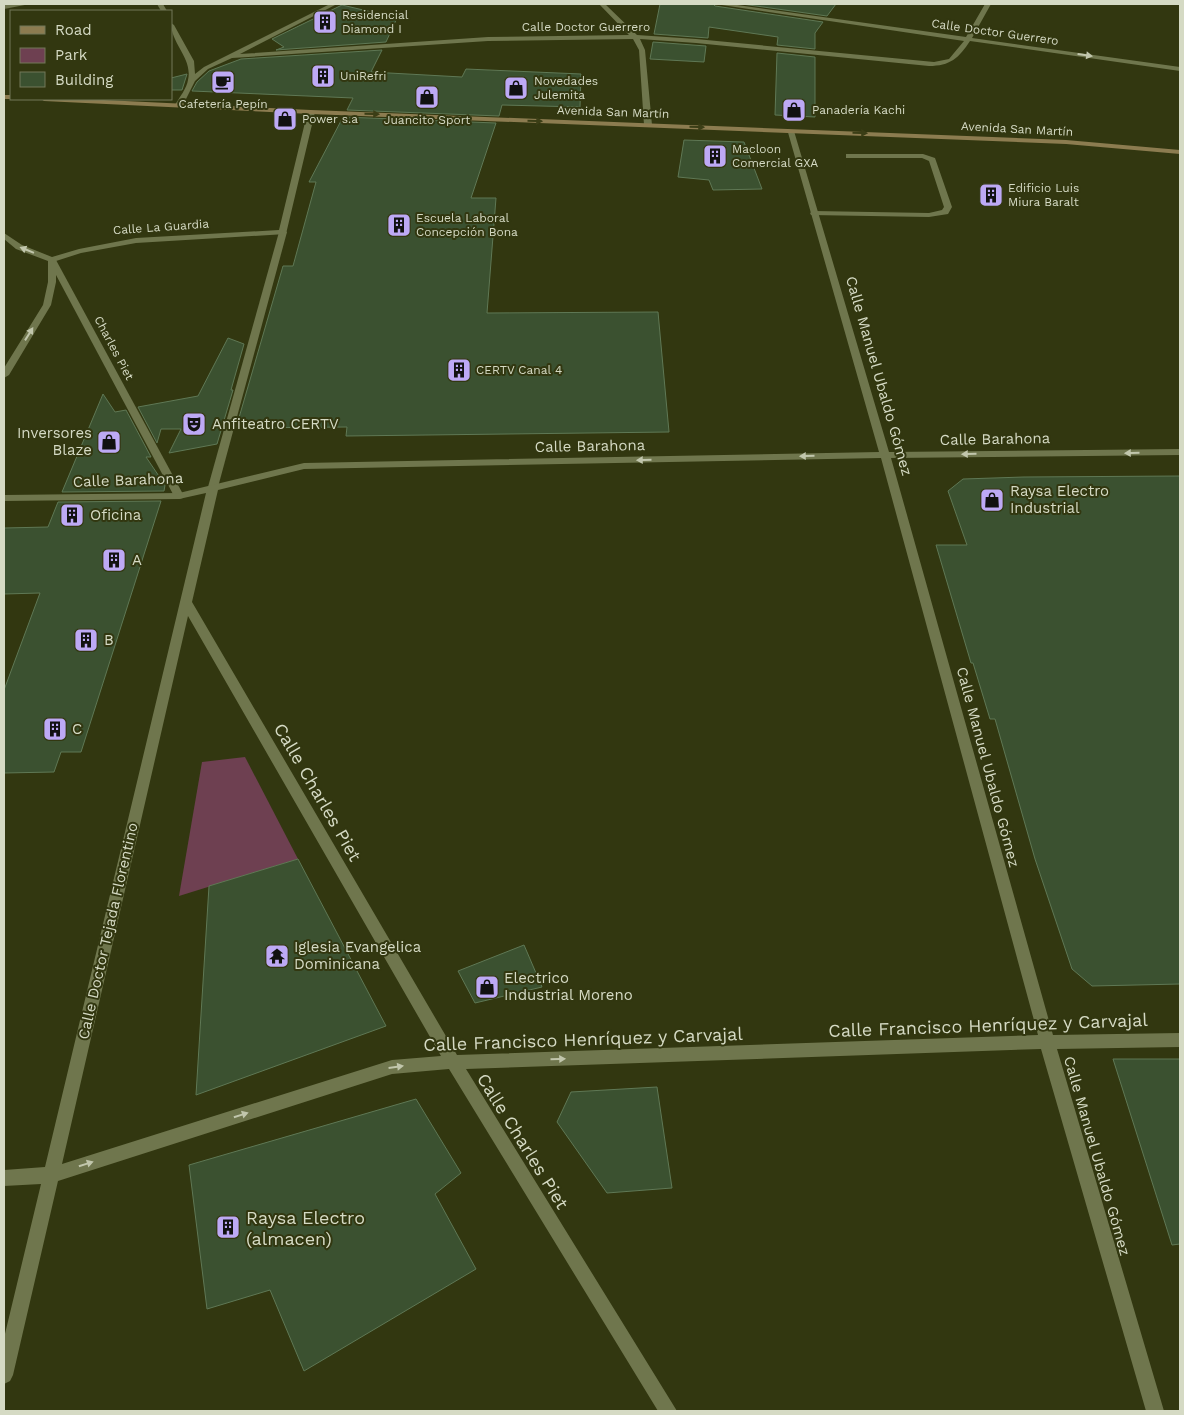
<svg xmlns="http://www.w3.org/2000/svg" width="1184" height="1415" viewBox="0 0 1184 1415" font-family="'Work Sans',sans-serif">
<rect width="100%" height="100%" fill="#323710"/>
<polygon fill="#6e4051" points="245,757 298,859 179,896 202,762"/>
<g fill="#3b5130" stroke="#5f7855">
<polygon points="660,4 713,4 715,6 823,22 815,33 815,49 777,45 778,37 709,27 708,38 654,34"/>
<polygon points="742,4 836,4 827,16"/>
<polygon points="342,5 397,18 386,42 276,50 284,47 272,39"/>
<polygon points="653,42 706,46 704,62 650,59"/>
<polygon points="382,50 371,72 462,77 466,69 581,74 580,107 502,105 499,116 347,110 353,98 192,91 197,82 209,71 241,59"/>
<polygon points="777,53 815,57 815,117 775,115"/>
<polygon points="187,74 182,90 171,90 171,78"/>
<polygon points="343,117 496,123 471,198 496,198 487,313 658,312 669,432 346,436 347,427 236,428 283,266 293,266 316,182 309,182"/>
<polygon points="684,140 744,142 762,189 713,190 709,180 678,177"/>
<polygon points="228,338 244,344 231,390 233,390 217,444 169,453 181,429 161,429 157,443 138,407 198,396"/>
<polygon points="103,394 115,412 126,410 151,457 146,457 165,485 164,491 62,492"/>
<polygon points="1180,476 1180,984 1092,986 1072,969 1035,859 995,719 990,719 973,663 971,663 936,545 967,545 948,491 963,479 1024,477"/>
<polygon points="161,501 81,752 61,752 54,772 4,773 4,690 40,593 4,594 4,528 48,527 58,502"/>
<polygon points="298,859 386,1026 196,1095 209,886"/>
<polygon points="524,945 542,987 475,1003 458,971"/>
<polygon points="1113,1059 1180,1059 1180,1244 1172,1245"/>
<polygon points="657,1087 672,1188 607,1193 557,1122 571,1092"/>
<polygon points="416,1099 461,1173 435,1194 476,1269 304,1371 270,1290 207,1309 189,1165"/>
</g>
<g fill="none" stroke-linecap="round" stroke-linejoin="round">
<polygon fill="#6f764d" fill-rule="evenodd" points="846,154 923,154 935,158 952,207 948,214 929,217 811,215 810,213 814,211 929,213 942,210 944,207 929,161 922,158 846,158"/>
<g fill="#6f764d" fill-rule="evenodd">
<polygon points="283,229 287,232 218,487 217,489 209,489 208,487 279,232"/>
<polygon points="52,257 56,260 184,496 183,498 179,499 174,496 48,260"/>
</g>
<g fill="#6f764d" fill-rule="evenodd">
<polygon points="14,4 30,4 4,9 4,5"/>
<polygon points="157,4 163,4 167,11 161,11"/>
<path d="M 330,4 L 337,4 L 240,54 L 488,37 L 629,35 L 599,4 L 605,4 L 637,35 L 696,39 L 934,62 L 949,59 L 964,41 L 715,4 L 730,4 L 966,37 L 985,4 L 991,4 L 972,38 L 1180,67 L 1180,71 L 970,41 C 959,58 950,66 929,66 L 696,43 L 640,39 L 645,50 L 652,125 L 648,127 L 644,125 L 639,50 L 633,39 L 488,41 L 232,58 L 208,69 L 195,81 L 182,107 L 175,105 C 179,98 187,88 188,80 C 193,58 171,44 171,23 L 174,25 L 194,61 L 195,74 L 204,67 Z"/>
<polygon points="308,110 315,112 286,234 136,243 81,253 56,261 56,282 51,305 9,375 4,378 4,368 43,305 48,282 48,261 16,249 4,239 4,233 22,245 52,257 79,249 136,238 279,230"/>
<path d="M 787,129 L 794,131 L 889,452 L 1180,449 L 1180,455 L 891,458 L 1053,1035 L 1180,1033 L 1180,1047 L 1057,1049 L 1164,1411 L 1146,1411 L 1041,1049 L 466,1069 L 677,1411 L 658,1411 L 449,1069 L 392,1074 L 58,1181 L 13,1375 L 10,1381 L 4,1384 L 4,1338 L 41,1184 L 4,1186 L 4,1170 L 45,1167 L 206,493 L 179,499 L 4,501 L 4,495 L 179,493 L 304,463 L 879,452 ZM 881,458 L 1038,1035 L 457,1055 L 192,602 L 218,490 L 304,469 ZM 188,616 L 441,1056 L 392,1060 L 62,1164 Z"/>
</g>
<g fill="#8c7c50" fill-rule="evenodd">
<polygon points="4,95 11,95 13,99 4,99"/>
<polygon points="41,99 83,99 311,110 1066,140 1180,150 1180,154 1066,144 311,114 44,101"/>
</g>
</g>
<defs><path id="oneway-solid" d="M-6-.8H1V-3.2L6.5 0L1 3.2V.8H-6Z" transform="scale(1.25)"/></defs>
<g fill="#c1c6ac">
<use href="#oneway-solid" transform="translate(1085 55) rotate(8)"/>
<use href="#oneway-solid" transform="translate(27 250) rotate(-158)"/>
<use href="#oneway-solid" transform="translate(29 334) rotate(-58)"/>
<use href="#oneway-solid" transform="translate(1132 453) rotate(179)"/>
<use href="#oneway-solid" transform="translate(969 454) rotate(179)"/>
<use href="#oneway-solid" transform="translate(807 456) rotate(179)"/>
<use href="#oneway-solid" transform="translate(644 460) rotate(179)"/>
<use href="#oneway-solid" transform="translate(558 1059) rotate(-2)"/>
<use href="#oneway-solid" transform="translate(396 1067) rotate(-8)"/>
<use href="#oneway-solid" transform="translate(241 1115) rotate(-18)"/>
<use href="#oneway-solid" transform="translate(86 1164) rotate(-18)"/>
</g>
<g fill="#3b3e16">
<use href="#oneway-solid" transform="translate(372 114) rotate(2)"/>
<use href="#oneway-solid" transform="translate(535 121) rotate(2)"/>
<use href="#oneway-solid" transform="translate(697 127) rotate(2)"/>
<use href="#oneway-solid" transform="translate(860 133) rotate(2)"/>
</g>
<defs>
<g id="building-square" transform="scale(1.25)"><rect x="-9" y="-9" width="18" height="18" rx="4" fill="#bda9f5" stroke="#323710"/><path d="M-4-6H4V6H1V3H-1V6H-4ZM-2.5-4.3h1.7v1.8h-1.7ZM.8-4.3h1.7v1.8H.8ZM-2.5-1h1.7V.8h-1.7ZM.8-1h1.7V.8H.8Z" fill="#111"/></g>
<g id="cafe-square" transform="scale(1.25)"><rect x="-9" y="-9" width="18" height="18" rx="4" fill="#bda9f5" stroke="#323710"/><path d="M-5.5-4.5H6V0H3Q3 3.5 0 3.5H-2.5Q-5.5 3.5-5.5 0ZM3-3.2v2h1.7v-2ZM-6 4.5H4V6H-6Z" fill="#111"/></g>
<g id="shop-square" transform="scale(1.25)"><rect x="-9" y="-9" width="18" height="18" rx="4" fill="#bda9f5" stroke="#323710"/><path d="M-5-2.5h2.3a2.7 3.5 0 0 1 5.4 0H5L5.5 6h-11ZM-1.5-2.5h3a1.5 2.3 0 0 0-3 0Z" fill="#111"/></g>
<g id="theatre-square" transform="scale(1.25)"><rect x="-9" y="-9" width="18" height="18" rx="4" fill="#bda9f5" stroke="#323710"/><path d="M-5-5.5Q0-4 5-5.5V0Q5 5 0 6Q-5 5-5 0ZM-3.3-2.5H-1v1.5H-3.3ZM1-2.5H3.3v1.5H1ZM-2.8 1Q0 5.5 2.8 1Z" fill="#111"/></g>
<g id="temple-square" transform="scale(1.25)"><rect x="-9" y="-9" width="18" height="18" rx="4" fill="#bda9f5" stroke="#323710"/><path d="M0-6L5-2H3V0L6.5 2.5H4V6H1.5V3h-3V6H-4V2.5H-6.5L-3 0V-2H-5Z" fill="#111"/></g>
</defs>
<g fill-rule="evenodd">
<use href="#building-square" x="325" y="22"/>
<use href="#building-square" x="323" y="76"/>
<use href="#cafe-square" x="223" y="82"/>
<use href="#shop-square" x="516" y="88"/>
<use href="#shop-square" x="427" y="97"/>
<use href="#shop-square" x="794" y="110"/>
<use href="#shop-square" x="285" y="119"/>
<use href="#building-square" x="715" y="156"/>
<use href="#building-square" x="991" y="195"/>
<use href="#building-square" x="399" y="225"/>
<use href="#building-square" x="459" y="370"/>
<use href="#theatre-square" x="194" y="424"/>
<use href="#shop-square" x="109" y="442"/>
<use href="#shop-square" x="992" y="500"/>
<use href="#building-square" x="72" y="515"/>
<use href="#building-square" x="114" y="560"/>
<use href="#building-square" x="86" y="640"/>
<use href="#building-square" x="55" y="729"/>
<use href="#temple-square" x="277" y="956"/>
<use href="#shop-square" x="487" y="987"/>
<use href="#building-square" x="228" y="1227"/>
</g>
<g text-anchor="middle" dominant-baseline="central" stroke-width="4" stroke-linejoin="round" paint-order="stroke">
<g font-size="12" fill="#d5dac4" stroke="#323710" text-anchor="start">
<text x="342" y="15">Residencial<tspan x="342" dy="14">Diamond I</tspan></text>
<text x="340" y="76">UniRefri</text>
<text x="534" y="81">Novedades<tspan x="534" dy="14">Julemita</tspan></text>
<text x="223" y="104" text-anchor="middle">Cafetería Pepín</text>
<text x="812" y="110">Panadería Kachi</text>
<text x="302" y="119">Power s.a</text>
<text x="427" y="120" text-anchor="middle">Juancito Sport</text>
<text x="732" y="149">Macloon<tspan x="732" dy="14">Comercial GXA</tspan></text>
<text x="1008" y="188">Edificio Luis<tspan x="1008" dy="14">Miura Baralt</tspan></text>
<text x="416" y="218">Escuela Laboral<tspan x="416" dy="14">Concepción Bona</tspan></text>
<text x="476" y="370">CERTV Canal 4</text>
</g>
<g font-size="12" fill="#d5dac4" stroke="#323710">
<text x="586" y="27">Calle Doctor Guerrero</text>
<text transform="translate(995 32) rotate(8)">Calle Doctor Guerrero</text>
<text transform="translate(613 112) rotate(2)">Avenida San Martín</text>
<text transform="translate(1017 129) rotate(3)">Avenida San Martín</text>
<text transform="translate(161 227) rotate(-4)">Calle La Guardia</text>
<text transform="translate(114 348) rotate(62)">Charles Piet</text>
</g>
<g font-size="15" fill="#d5dac4" stroke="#323710">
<text transform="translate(879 376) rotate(74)">Calle Manuel Ubaldo Gómez</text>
<text transform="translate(995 439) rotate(-1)">Calle Barahona</text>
<text transform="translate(590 446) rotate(-1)">Calle Barahona</text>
<text transform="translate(128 480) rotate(-2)">Calle Barahona</text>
<text transform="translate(988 767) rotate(75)">Calle Manuel Ubaldo Gómez</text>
<text transform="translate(108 931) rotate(-77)">Calle Doctor Tejada Florentino</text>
<text transform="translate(1097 1156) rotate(74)">Calle Manuel Ubaldo Gómez</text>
</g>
<g font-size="15" fill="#d5dac4" stroke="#323710" text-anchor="start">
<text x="212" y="424">Anfiteatro CERTV</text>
<text x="92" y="433" text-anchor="end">Inversores<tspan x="92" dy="17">Blaze</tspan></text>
<text x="1010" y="491">Raysa Electro<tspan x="1010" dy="17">Industrial</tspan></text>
<text x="90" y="515">Oficina</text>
<text x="132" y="560">A</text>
<text x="104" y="640">B</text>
<text x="72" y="729">C</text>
<text x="294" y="947">Iglesia Evangelica<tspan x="294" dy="17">Dominicana</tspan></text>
<text x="504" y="978">Electrico<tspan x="504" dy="17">Industrial Moreno</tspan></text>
</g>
<g font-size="18" fill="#d5dac4" stroke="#323710">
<text transform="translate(318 792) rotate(60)">Calle Charles Piet</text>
<text transform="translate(988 1025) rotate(-2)">Calle Francisco Henríquez y Carvajal</text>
<text transform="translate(583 1039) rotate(-2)">Calle Francisco Henríquez y Carvajal</text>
<text transform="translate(523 1141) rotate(58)">Calle Charles Piet</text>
</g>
<g font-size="18" fill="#d5dac4" stroke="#323710" text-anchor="start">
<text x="246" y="1217">Raysa Electro<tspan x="246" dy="21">(almacen)</tspan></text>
</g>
</g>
<rect width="1184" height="1415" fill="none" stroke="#d5dac4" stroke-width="10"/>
<rect x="10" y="10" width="162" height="90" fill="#323710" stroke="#737858"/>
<rect x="20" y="26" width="25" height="8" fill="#8c7c50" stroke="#737858"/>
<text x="55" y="35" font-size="15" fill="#d5dac4">Road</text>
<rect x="20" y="48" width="25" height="15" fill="#6e4051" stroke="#737858"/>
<text x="55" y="60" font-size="15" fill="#d5dac4">Park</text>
<rect x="20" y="72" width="25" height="15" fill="#3b5130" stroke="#737858"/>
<text x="55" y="85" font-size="15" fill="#d5dac4">Building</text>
</svg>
